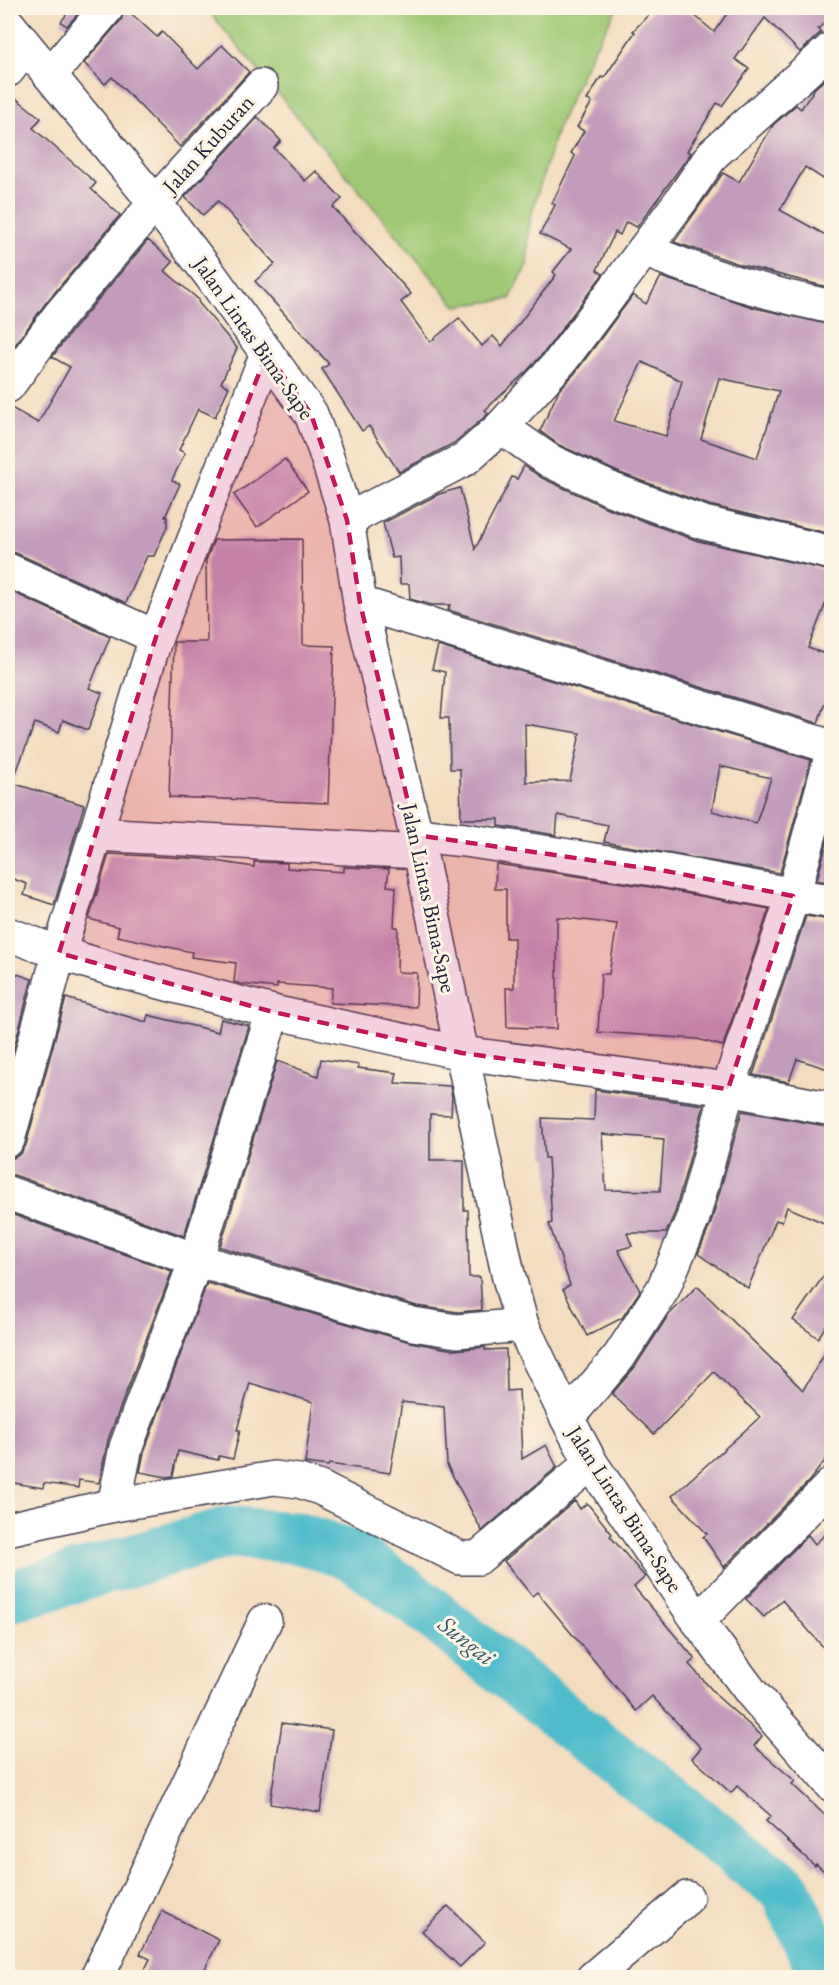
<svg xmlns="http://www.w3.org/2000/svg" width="839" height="1985" viewBox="0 0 839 1985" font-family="'EB Garamond',serif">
<rect width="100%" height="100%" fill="#fcf5e5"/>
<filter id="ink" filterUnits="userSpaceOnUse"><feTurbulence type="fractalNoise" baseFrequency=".0167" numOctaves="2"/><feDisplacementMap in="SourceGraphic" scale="12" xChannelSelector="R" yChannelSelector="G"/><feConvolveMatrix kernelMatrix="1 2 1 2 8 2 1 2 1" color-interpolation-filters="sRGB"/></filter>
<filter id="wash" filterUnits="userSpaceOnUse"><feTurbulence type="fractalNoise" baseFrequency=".008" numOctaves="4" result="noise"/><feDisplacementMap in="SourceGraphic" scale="24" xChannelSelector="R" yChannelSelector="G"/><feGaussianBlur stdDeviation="1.35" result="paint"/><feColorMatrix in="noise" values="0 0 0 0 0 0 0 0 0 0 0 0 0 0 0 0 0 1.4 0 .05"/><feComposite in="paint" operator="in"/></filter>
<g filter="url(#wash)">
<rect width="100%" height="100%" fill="#f4dcbe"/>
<polygon fill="#9fc976" stroke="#607658" stroke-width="1.5" points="206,8 617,8 590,56 557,129 530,219 527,265 510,299 456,306"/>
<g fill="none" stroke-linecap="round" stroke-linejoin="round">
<polyline stroke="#50bccb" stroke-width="52" points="8,1597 229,1532 298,1538 352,1555 414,1599 605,1751 786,1890 820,1967 821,1978"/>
</g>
<g id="blocks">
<g fill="#c39bbc" fill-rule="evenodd">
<polygon points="71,8 83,8 67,26 61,22"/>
<polygon points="125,8 157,37 162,32 198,69 222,45 249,72 180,147 112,77 105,84 84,63 121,20"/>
<polygon points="655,8 686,8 714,32 731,8 831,8 831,17 818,29 821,32 800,52 765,18 735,59 749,69 722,106 717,103 687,151 691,153 637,227 626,222 620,235 615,232 597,270 603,274 546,350 527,371 485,410 488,414 454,443 399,472 369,426 362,431 322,369 329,364 255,281 275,264 218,201 203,215 185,197 258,117 281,141 274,148 305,181 316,171 342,199 333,207 411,294 401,302 430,342 459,318 482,346 493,336 502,346 556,275 553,272 571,249 540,234 555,205 552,203 575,156 571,153 584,131 577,127 592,102 587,100 601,77 604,78 635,32 633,31"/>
<polygon points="831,74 831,184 805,167 780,210 831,238 831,288 742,265 674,242 723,173 739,182 773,125 796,105 801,109 815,88"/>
<polygon points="8,92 41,118 33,128 96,183 91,189 120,215 45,304 8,355"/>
<polygon points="148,240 173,262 165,271 199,300 198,302 237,348 221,383 229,387 215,417 198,409 179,450 185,453 172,480 180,484 165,517 167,517 167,527 154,556 147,556 126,603 16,553 8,551 8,406 38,423 70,367 52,357 74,328"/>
<path d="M 661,277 L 755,308 L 831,325 L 831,534 L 709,505 L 620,473 L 559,445 L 540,431 L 559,390 L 575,373 L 633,295 L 646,304 ZM 642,362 L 682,381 L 666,436 L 614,421 ZM 719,378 L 779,391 L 757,458 L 701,439 Z"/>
<polygon points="285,459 308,491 257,527 234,495"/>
<polygon points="524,466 542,478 605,507 698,541 831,571 831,590 808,648 831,656 831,698 827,696 818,723 448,610 450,605 432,605 410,599 409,584 400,584 399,557 392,558 383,523 439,494 460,488 475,549 512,477 517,479"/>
<polygon points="302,539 303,645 334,646 328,803 169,797 174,642 207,642 206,561 214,540"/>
<polygon points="8,590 110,637 89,688 102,693 88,730 63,720 59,732 35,723 12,783 84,805 54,905 24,895 27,884 8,877"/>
<path d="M 438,646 L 811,760 L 780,873 L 604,842 L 608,825 L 558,815 L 556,835 L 499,826 L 499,819 L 461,819 L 460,769 L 450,769 L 449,718 L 441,718 L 445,672 L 432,669 ZM 525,724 L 580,733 L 570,781 L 526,782 ZM 720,766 L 771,778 L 756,823 L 712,811 Z"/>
<polygon points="831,826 831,883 817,880"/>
<polygon points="109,854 203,859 254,867 254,862 287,863 287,868 344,872 344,867 389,869 387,886 396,887 394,927 398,927 397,972 417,973 416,1007 330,1003 332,988 277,984 277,988 241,984 234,982 236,963 191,957 192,952 117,936 119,927 89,919"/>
<polygon points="496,864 663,889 769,909 723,1046 697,1039 598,1032 601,974 609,974 617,924 557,917 557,1029 507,1027 506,988 514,988 514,938 506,938 506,889 495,889"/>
<polygon points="806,916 831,920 831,1070 797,1059 789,1082 753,1075"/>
<polygon points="8,971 32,979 8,1071"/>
<polygon points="66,998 146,1022 148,1015 218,1032 221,1019 249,1026 184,1236 14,1175 8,1175 8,1158 13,1158 21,1154 26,1145"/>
<polygon points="321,1059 359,1065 358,1068 397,1073 395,1083 450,1086 452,1097 451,1115 430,1114 430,1160 464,1160 464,1210 468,1210 469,1277 480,1277 482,1310 458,1312 417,1306 220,1247 277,1061 318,1076"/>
<path d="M 595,1090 L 704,1105 L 675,1212 L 666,1233 L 627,1233 L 632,1246 L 618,1250 L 640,1291 L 622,1318 L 587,1336 L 563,1289 L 570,1285 L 549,1224 L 552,1223 L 548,1158 L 545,1158 L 542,1118 L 594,1120 ZM 602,1134 L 664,1139 L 660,1191 L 606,1190 Z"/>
<polygon points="742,1111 831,1127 831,1226 787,1207 782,1222 776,1220 748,1288 698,1254 711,1223"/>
<polygon points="8,1213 172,1271 108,1440 99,1483 79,1480 78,1488 44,1483 43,1488 8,1482"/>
<polygon points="831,1265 831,1318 818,1338 793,1320"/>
<polygon points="207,1283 410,1342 454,1350 485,1347 485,1350 506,1349 507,1391 519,1390 522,1459 546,1445 557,1467 482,1531 447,1465 444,1407 402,1402 390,1473 329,1464 328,1466 305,1463 313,1402 250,1383 237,1430 240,1430 233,1459 219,1456 218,1460 178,1451 173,1476 166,1477 140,1472 144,1452"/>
<polygon points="697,1286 803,1390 831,1343 831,1453 809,1481 724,1567 703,1537 707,1534 672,1496 760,1417 714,1372 654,1434 612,1394 635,1367 667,1317"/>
<polygon points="575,1501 580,1509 587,1503 612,1534 610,1536 645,1577 634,1587 695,1659 689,1664 719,1698 762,1736 754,1746 795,1781 792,1784 831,1821 831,1877 816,1864 815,1866 766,1821 771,1816 737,1786 731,1793 692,1758 701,1748 652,1696 636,1711 537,1592 532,1596 504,1561"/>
<polygon points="831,1529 831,1656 782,1600 764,1617 746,1599 808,1535 815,1544"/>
<polygon points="282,1723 332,1730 320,1812 270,1804"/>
<polygon points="448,1906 485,1942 460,1967 422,1931"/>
<polygon points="162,1911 219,1940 201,1977 141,1977 150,1959 140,1954"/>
</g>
</g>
</g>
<g filter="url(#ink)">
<use href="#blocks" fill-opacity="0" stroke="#423e4f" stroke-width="1.5"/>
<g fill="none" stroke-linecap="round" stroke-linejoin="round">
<g stroke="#423e4f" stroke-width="36">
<g id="minor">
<polyline points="8,70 26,47"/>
<polyline points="50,75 107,8"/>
<path d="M 644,250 C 705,275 767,294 832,307"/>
<polyline points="8,386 59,316 155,203 261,86"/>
<polyline points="501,427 550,461 613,490 704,523 832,553"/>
<polyline points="347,520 465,459 501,427 560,362 682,199 713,154 832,48"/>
<polyline points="8,570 156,637"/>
<polyline points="360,603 832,747"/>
<polyline points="95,834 420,852"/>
<polyline points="416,835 465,840 666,871 832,902"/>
<polyline points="8,934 59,953 115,970 273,1012 462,1053 728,1089 832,1109"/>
<polyline points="8,1140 59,953 156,637 267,353"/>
<polyline points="8,1193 196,1260 413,1324 457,1331 522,1325"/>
<polyline points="567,1418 619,1357 663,1289 693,1218 728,1089 793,896 832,753"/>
<polyline points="114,1505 126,1447 196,1260 273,1012"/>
<polyline points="8,1529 114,1505 274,1478 299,1481 320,1488 460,1558 478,1558 591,1463"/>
<polyline points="698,1621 832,1484"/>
<polyline points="97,1978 265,1621"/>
<polyline points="593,1978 687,1898"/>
</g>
</g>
<g stroke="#423e4f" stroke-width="36">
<polyline id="highway" points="8,24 155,203 211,276 311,414 325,451 347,520 360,603 420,852 508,1274 522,1325 567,1418 591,1463 698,1621 751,1692 832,1785"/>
</g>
<use href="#minor" stroke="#fff" stroke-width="33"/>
<use href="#highway" stroke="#fff" stroke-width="33"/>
</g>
</g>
<path fill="#c2185b" fill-opacity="0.2" stroke="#c2185b" stroke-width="4.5" stroke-dasharray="12 8" stroke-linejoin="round" d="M 267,353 L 311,414 L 347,520 L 360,603 L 416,835 L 666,871 L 793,896 L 728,1089 L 462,1053 L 273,1012 L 59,953 L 156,637 Z"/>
<g text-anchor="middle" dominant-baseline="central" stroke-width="6" stroke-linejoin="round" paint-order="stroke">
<g font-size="22" fill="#22223b" stroke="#fcf5e5">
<text transform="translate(208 144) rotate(-48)">Jalan Kuburan</text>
<text transform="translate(254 338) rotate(55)">Jalan Lintas Bima-Sape</text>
<text transform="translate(429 898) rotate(78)">Jalan Lintas Bima-Sape</text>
<text transform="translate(625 1509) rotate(57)">Jalan Lintas Bima-Sape</text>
</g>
<g font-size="24" font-style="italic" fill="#32586d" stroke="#fcf5e5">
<text transform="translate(467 1640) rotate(38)">Sungai</text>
</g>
</g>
<rect width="839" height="1985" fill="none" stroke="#fcf5e5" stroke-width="30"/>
</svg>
